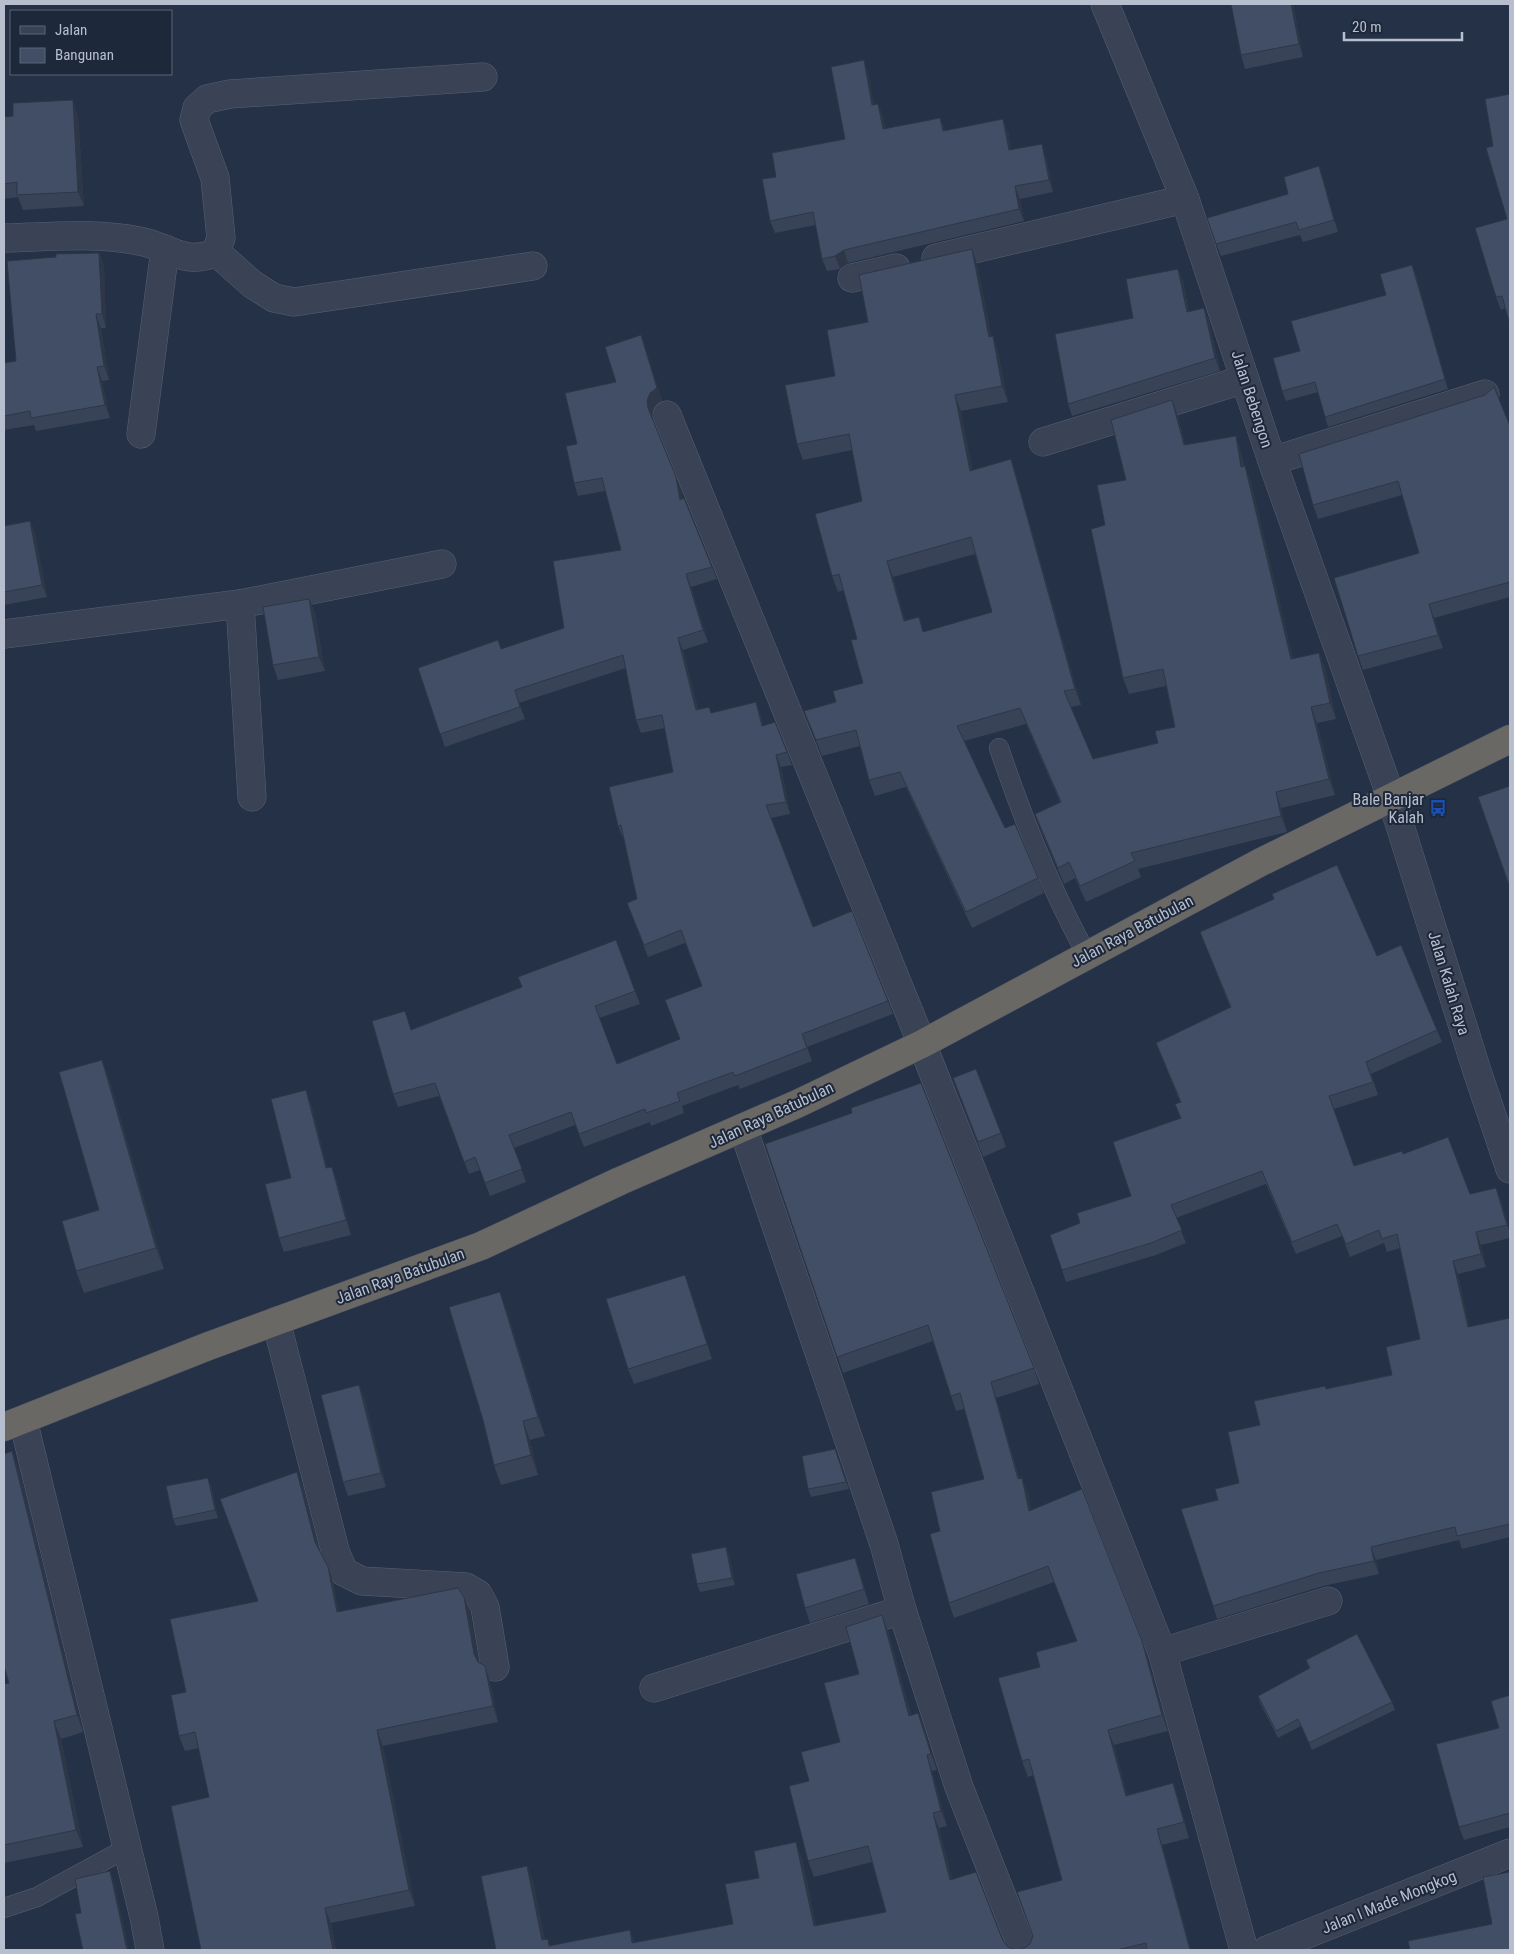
<svg xmlns="http://www.w3.org/2000/svg" width="1514" height="1954" viewBox="0 0 1514 1954" font-family="'Roboto Condensed',sans-serif">
<rect width="100%" height="100%" fill="#243146"/>
<g fill="none" stroke-linecap="round" stroke-linejoin="round">
<g stroke="#586172" stroke-width="20">
<g id="service">
<path d="M 999,748 C 1023,819 1050,888 1087,955"/>
<polyline points="4,1908 37,1897 127,1848"/>
</g>
</g>
<g stroke="#586172" stroke-width="29">
<g id="minor">
<polyline points="1105,4 1185,199 1272,461 1391,797 1477,1071 1510,1169"/>
<path d="M 4,238 C 48,237 95,232 139,241 C 168,246 185,267 216,252 L 221,238 L 215,178 L 194,120 L 197,108 L 207,99 L 230,94 L 483,77"/>
<polyline points="216,252 252,284 274,298 294,302 533,266"/>
<polyline points="936,258 1185,199"/>
<polyline points="852,278 896,268"/>
<polyline points="667,415 922,1044 1162,1652 1244,1950"/>
<polyline points="141,434 165,249"/>
<polyline points="1043,442 1245,379"/>
<polyline points="1272,461 1485,394"/>
<polyline points="240,604 252,797"/>
<polyline points="4,634 240,604 442,564"/>
<polyline points="743,1128 884,1544 902,1610 959,1787 1023,1950"/>
<polyline points="276,1321 336,1554 344,1572 362,1581 466,1587 478,1594 485,1607 495,1667"/>
<polyline points="23,1420 144,1917 150,1950"/>
<polyline points="1162,1652 1328,1601"/>
<polyline points="654,1688 902,1610"/>
<polyline points="1267,1950 1510,1853"/>
</g>
</g>
<g stroke="#444e60" stroke-width="29">
<polyline id="trunk" points="4,1427 206,1347 481,1246 620,1181 797,1104 922,1044 1261,862 1510,739"/>
</g>
<use href="#service" stroke="#394355" stroke-width="19"/>
<use href="#minor" stroke="#394355" stroke-width="28"/>
<use href="#trunk" stroke="#6a6865" stroke-width="28"/>
</g>
<g fill="#384358" fill-rule="evenodd">
<polygon points="1293,4 1303,57 1245,69 1241,55"/>
<polygon points="868,73 874,105 878,104 883,117 885,129 940,118 945,130 1008,131 1011,150 1046,157 1053,192 1020,199 1024,221 848,263 840,269 827,271 822,259 816,225 775,233 770,221 776,177 845,139"/>
<polygon points="1510,94 1510,326 1505,308 1501,310 1496,297 1507,219 1493,146"/>
<polygon points="78,115 84,206 23,210 18,197 4,199 4,117"/>
<polygon points="1323,179 1338,232 1303,242 1300,235 1221,256 1216,244 1288,194"/>
<polygon points="99,253 104,266 106,328 101,328 109,380 102,381 110,418 36,431 34,425 4,430 4,363 16,361"/>
<path d="M 977,264 L 991,336 L 993,336 L 998,352 L 1008,402 L 961,411 L 972,470 L 1011,459 L 1016,475 L 1081,705 L 1070,707 L 1093,759 L 1158,743 L 1175,727 L 1166,686 L 1129,694 L 1123,678 L 1105,525 L 1126,480 L 1178,416 L 1185,445 L 1236,436 L 1241,452 L 1244,466 L 1251,482 L 1293,659 L 1319,653 L 1325,668 L 1336,719 L 1317,723 L 1335,795 L 1281,808 L 1287,832 L 1138,869 L 1141,877 L 1086,902 L 1075,878 L 1064,884 L 1041,830 L 1035,814 L 1060,802 L 1026,724 L 964,741 L 1005,828 L 1038,878 L 1044,893 L 972,928 L 906,787 L 875,796 L 869,780 L 860,746 L 822,756 L 804,711 L 836,702 L 863,683 L 857,639 L 844,590 L 838,592 L 832,576 L 862,501 L 852,450 L 803,460 L 797,444 L 835,376 L 868,322 ZM 975,554 L 992,612 L 924,632 L 905,621 L 893,577 Z"/>
<polygon points="1412,265 1416,276 1448,389 1328,427 1318,392 1286,401 1282,391 1300,351 1386,295"/>
<polygon points="1183,281 1189,312 1204,308 1209,321 1220,371 1072,416 1068,404 1133,318"/>
<polygon points="641,335 662,400 654,406 652,413 652,419 676,477 681,490 682,499 712,567 717,579 691,587 708,642 683,650 698,709 711,713 761,715 763,725 787,752 792,765 781,767 790,814 771,818 813,927 888,1001 893,1014 807,1047 812,1061 740,1089 738,1085 682,1106 684,1113 651,1126 650,1122 584,1147 575,1125 514,1148 526,1182 490,1196 480,1170 469,1174 439,1096 398,1107 393,1094 412,1029 522,987 616,940 640,1004 599,1018 617,1064 680,1039 702,986 685,943 648,957 627,903 637,899 624,838 623,838 618,826 673,772 665,728 641,733 636,720 626,668 519,703 525,719 445,747 418,668 501,649 564,628 621,550 605,491 578,496 574,483 577,444 616,382"/>
<polygon points="1510,426 1510,597 1434,618 1443,648 1363,670 1358,656 1419,553 1402,495 1318,519 1313,505"/>
<polygon points="30,521 35,533 47,597 4,605 4,526"/>
<polygon points="309,599 315,613 325,671 278,680 273,665"/>
<polygon points="1510,786 1510,889 1508,882"/>
<polygon points="1200,932 1377,956 1437,1030 1442,1042 1371,1074 1378,1095 1334,1109 1354,1166 1403,1154 1470,1194 1496,1188 1501,1201 1510,1233 1510,1238 1481,1245 1486,1267 1458,1274 1469,1327 1510,1318 1510,1537 1462,1549 1459,1540 1376,1560 1379,1574 1323,1586 1217,1619 1213,1606 1218,1500 1239,1483 1260,1425 1326,1389 1392,1375 1420,1339 1400,1248 1387,1252 1384,1243 1350,1257 1342,1236 1296,1254 1266,1184 1176,1218 1186,1243 1156,1255 1066,1282 1050,1235 1080,1223 1131,1196 1180,1118 1175,1104 1180,1102 1156,1043 1230,1007"/>
<polygon points="102,1060 110,1082 164,1269 84,1293 76,1271 99,1210"/>
<polygon points="953,1078 1001,1133 1006,1147 983,1157"/>
<polygon points="311,1104 327,1168 337,1181 351,1235 284,1252 279,1238 291,1178"/>
<polygon points="765,1144 1034,1368 1039,1384 996,1398 1019,1478 1028,1493 1031,1510 1142,1641 1147,1657 1168,1731 1114,1745 1127,1795 1173,1783 1178,1798 1189,1838 1162,1845 1191,1950 496,1950 527,1866 533,1882 545,1940 550,1946 630,1930 634,1943 733,1924 759,1878 802,1858 816,1926 886,1912 872,1862 814,1877 808,1861 809,1781 840,1742 859,1674 888,1631 911,1715 924,1729 937,1770 932,1771 947,1826 939,1828 952,1879 1008,1947 1015,1950 1023,1949 1030,1944 1062,1880 1034,1775 1028,1777 1022,1761 1040,1667 1077,1641 1054,1582 954,1618 949,1603 940,1531 984,1479 964,1409 956,1411 933,1341 843,1373"/>
<polygon points="690,1289 712,1359 634,1384 628,1369"/>
<polygon points="507,1311 545,1436 530,1440 538,1475 501,1485 494,1465"/>
<polygon points="359,1385 365,1400 386,1487 348,1496 343,1482"/>
<polygon points="835,1449 849,1489 811,1497 808,1489"/>
<polygon points="19,1468 83,1732 61,1739 83,1847 4,1863 4,1684 9,1683"/>
<polygon points="211,1485 218,1518 176,1526 173,1519"/>
<polygon points="303,1487 319,1549 328,1567 333,1582 339,1612 464,1597 470,1612 478,1662 485,1666 490,1682 498,1722 383,1746 415,1906 331,1923 336,1950 201,1950 209,1797 199,1748 185,1751 179,1736 186,1692 258,1601"/>
<polygon points="729,1554 735,1585 700,1592 697,1584"/>
<polygon points="855,1558 860,1573 869,1604 810,1623 805,1608"/>
<polygon points="1306,1660 1392,1702 1395,1710 1312,1750 1301,1726 1278,1738 1260,1703 1258,1696 1309,1668"/>
<polygon points="1510,1695 1510,1827 1464,1840 1459,1827 1499,1728"/>
</g>
<g fill="#2e3747">
<polygon points="1291,4 1293,4 1303,57 1299,44"/>
<polygon points="864,60 868,73 877,118 872,105"/>
<polygon points="73,100 78,115 84,206 78,192"/>
<polygon points="878,104 883,117 887,142 883,129"/>
<polygon points="940,118 945,130 943,131"/>
<polygon points="1003,119 1008,131 1014,163 1009,150"/>
<polygon points="1042,144 1046,157 1053,192 1049,180"/>
<polygon points="1319,166 1323,179 1338,232 1334,220"/>
<polygon points="1015,186 1020,199 1024,221 1019,209"/>
<polygon points="972,249 977,264 995,352 989,337"/>
<polygon points="844,250 848,263 840,269 835,256"/>
<polygon points="99,253 104,266 106,328 102,314"/>
<polygon points="1412,265 1416,276 1448,389 1445,379"/>
<polygon points="1178,269 1183,281 1191,325 1187,312"/>
<polygon points="1204,308 1209,321 1220,371 1215,358"/>
<polygon points="96,314 101,328 109,380 104,366"/>
<polygon points="641,335 662,400 654,406 652,413 653,421 648,408"/>
<polygon points="993,336 998,352 1008,402 1002,386"/>
<polygon points="97,367 102,381 110,418 105,405"/>
<polygon points="955,395 961,411 976,487 970,471"/>
<polygon points="1172,400 1178,416 1189,461 1184,445"/>
<polygon points="1236,436 1241,452 1246,483 1241,467"/>
<polygon points="1011,459 1016,475 1081,705 1075,689"/>
<polygon points="1245,466 1251,482 1297,675 1291,659"/>
<polygon points="676,477 681,490 685,512 680,500"/>
<polygon points="30,521 35,533 47,597 42,585"/>
<polygon points="887,561 893,577 910,637 904,621"/>
<polygon points="686,574 691,587 708,642 703,630"/>
<polygon points="309,599 315,613 325,671 319,657"/>
<polygon points="1429,604 1434,618 1443,648 1438,635"/>
<polygon points="678,638 683,650 701,722 696,710"/>
<polygon points="1319,653 1325,668 1336,719 1330,703"/>
<polygon points="756,702 761,715 767,739 762,726"/>
<polygon points="1311,707 1317,723 1335,795 1329,779"/>
<polygon points="776,755 781,767 790,814 786,802"/>
<polygon points="1276,792 1281,808 1287,832 1281,816"/>
<polygon points="102,1060 110,1082 164,1269 156,1248"/>
<polygon points="306,1090 311,1104 331,1183 326,1168"/>
<polygon points="332,1167 337,1181 351,1235 346,1220"/>
<polygon points="1496,1188 1501,1201 1510,1234 1507,1225"/>
<polygon points="1476,1232 1481,1245 1486,1267 1481,1254"/>
<polygon points="1453,1261 1458,1274 1472,1340 1468,1327"/>
<polygon points="685,1275 690,1289 712,1359 707,1344"/>
<polygon points="500,1292 507,1311 545,1436 538,1417"/>
<polygon points="991,1382 996,1398 1023,1494 1018,1479"/>
<polygon points="359,1385 365,1400 386,1487 381,1473"/>
<polygon points="523,1421 530,1440 538,1475 531,1455"/>
<polygon points="12,1451 19,1468 83,1732 77,1715"/>
<polygon points="297,1472 303,1487 321,1558 315,1542"/>
<polygon points="208,1478 211,1485 218,1518 215,1510"/>
<polygon points="1022,1478 1028,1493 1034,1526 1029,1511"/>
<polygon points="726,1547 729,1554 735,1585 732,1578"/>
<polygon points="1371,1547 1376,1560 1379,1574 1374,1561"/>
<polygon points="855,1558 860,1573 869,1604 864,1589"/>
<polygon points="328,1567 333,1582 343,1628 337,1612"/>
<polygon points="464,1597 470,1612 480,1670 474,1654"/>
<polygon points="882,1615 888,1631 915,1731 909,1716"/>
<polygon points="1142,1641 1147,1657 1168,1731 1162,1715"/>
<polygon points="485,1666 490,1682 498,1722 493,1706"/>
<polygon points="918,1713 924,1729 937,1770 931,1754"/>
<polygon points="54,1721 61,1739 83,1847 76,1830"/>
<polygon points="377,1730 383,1746 415,1906 409,1890"/>
<polygon points="1108,1730 1114,1745 1132,1811 1126,1796"/>
<polygon points="927,1755 932,1771 947,1826 941,1811"/>
<polygon points="1173,1783 1178,1798 1189,1838 1184,1822"/>
<polygon points="933,1813 939,1828 956,1895 950,1880"/>
<polygon points="1157,1829 1162,1845 1191,1950 1190,1950"/>
<polygon points="796,1842 802,1858 819,1942 814,1926"/>
<polygon points="527,1866 533,1882 547,1950 542,1940"/>
<polygon points="110,1871 115,1885 129,1950 127,1950"/>
<polygon points="325,1908 331,1923 336,1950 333,1950"/>
<polygon points="630,1930 635,1946 632,1943"/>
</g>
<g fill="#414e66" stroke="#2e3747" fill-rule="evenodd">
<polygon points="1231,4 1291,4 1299,44 1241,55"/>
<polygon points="864,60 872,105 878,104 883,129 940,118 943,131 1003,119 1009,150 1042,144 1049,180 1015,186 1019,209 844,250 835,256 822,259 813,212 770,221 762,179 776,177 772,153 845,139 831,67"/>
<polygon points="1510,94 1510,325 1502,296 1496,297 1475,228 1507,219 1486,148 1493,146 1485,99"/>
<polygon points="73,100 78,192 17,195 17,182 4,184 4,117 13,116 13,103"/>
<polygon points="1319,166 1334,220 1299,230 1296,222 1216,244 1207,218 1288,194 1284,177"/>
<path d="M 972,249 L 989,337 L 993,336 L 1002,386 L 955,395 L 970,471 L 1011,459 L 1075,689 L 1064,691 L 1093,759 L 1158,743 L 1155,731 L 1175,727 L 1163,669 L 1123,678 L 1091,529 L 1105,525 L 1097,485 L 1126,480 L 1111,420 L 1172,400 L 1184,445 L 1236,436 L 1241,467 L 1245,466 L 1291,659 L 1319,653 L 1330,703 L 1311,707 L 1329,779 L 1276,792 L 1281,816 L 1131,853 L 1135,861 L 1080,886 L 1069,862 L 1058,868 L 1035,814 L 1061,802 L 1020,708 L 957,726 L 1005,828 L 1015,824 L 1038,878 L 966,912 L 900,772 L 869,780 L 856,730 L 816,740 L 804,711 L 836,702 L 833,691 L 863,683 L 851,640 L 857,639 L 839,574 L 832,576 L 815,514 L 862,501 L 849,434 L 797,444 L 785,385 L 835,376 L 827,330 L 868,322 L 859,275 ZM 971,537 L 992,612 L 923,632 L 919,617 L 904,621 L 887,561 Z"/>
<polygon points="99,253 102,314 96,314 104,366 97,367 105,405 31,418 30,411 4,416 4,363 16,361 7,261 56,257 56,254"/>
<polygon points="1412,265 1445,379 1325,417 1315,382 1282,391 1273,358 1300,351 1291,321 1386,295 1380,274"/>
<polygon points="1178,269 1187,312 1204,308 1215,358 1068,404 1055,334 1133,318 1126,279"/>
<polygon points="641,335 657,388 650,393 647,401 648,408 676,477 680,500 684,498 712,567 686,574 703,630 678,638 696,710 709,707 711,713 756,702 762,726 775,722 787,752 776,755 786,802 766,805 813,927 852,911 888,1001 802,1034 807,1048 735,1076 733,1072 677,1093 680,1101 646,1113 645,1109 579,1134 571,1112 509,1135 522,1169 485,1183 475,1157 464,1162 435,1083 393,1094 372,1021 405,1011 411,1030 522,987 518,977 616,940 635,991 595,1006 617,1064 680,1039 665,1000 702,986 681,930 644,945 627,903 637,899 621,825 618,826 609,787 673,772 662,715 636,720 623,655 515,690 520,707 440,734 418,668 498,640 501,649 564,628 553,561 621,550 602,478 574,483 566,446 577,444 565,393 616,382 605,347"/>
<polygon points="1494,387 1510,426 1510,582 1429,604 1438,635 1358,656 1334,578 1419,553 1398,481 1313,505 1299,454 1485,395"/>
<polygon points="30,521 42,585 4,592 4,526"/>
<polygon points="309,599 319,657 273,665 263,607"/>
<polygon points="1510,786 1510,882 1508,882 1478,797"/>
<polygon points="1337,865 1377,956 1401,945 1437,1030 1366,1062 1373,1082 1329,1096 1354,1166 1402,1151 1403,1154 1448,1137 1470,1194 1496,1188 1507,1225 1476,1232 1481,1254 1453,1261 1468,1327 1510,1318 1510,1524 1457,1536 1455,1527 1371,1547 1374,1561 1319,1573 1213,1606 1181,1509 1218,1500 1215,1489 1239,1483 1228,1432 1260,1425 1254,1401 1325,1386 1326,1389 1392,1375 1386,1347 1420,1339 1397,1234 1382,1239 1379,1230 1346,1244 1337,1224 1292,1242 1262,1171 1171,1205 1182,1230 1151,1243 1062,1270 1050,1235 1080,1223 1077,1213 1131,1196 1113,1142 1181,1118 1175,1104 1181,1102 1156,1043 1231,1007 1200,932 1274,899 1272,894"/>
<polygon points="102,1060 156,1248 76,1271 62,1221 99,1210 59,1072"/>
<polygon points="976,1069 1001,1133 978,1142 953,1078"/>
<polygon points="921,1083 1034,1368 991,1382 1018,1479 1022,1478 1029,1511 1082,1489 1142,1641 1162,1715 1108,1730 1126,1796 1173,1783 1184,1822 1157,1829 1190,1950 1147,1950 1146,1943 1117,1950 496,1950 481,1876 527,1866 542,1940 548,1939 549,1946 630,1930 632,1943 733,1924 725,1884 759,1878 754,1851 796,1842 814,1926 886,1912 868,1846 808,1861 789,1786 809,1781 801,1752 840,1742 824,1683 859,1674 846,1627 882,1615 909,1716 918,1713 931,1754 927,1755 941,1811 933,1813 950,1880 976,1872 1003,1941 1008,1947 1015,1950 1023,1949 1030,1944 1033,1936 1017,1892 1062,1880 1029,1759 1022,1761 998,1678 1040,1667 1036,1652 1077,1641 1048,1566 949,1603 930,1534 940,1531 931,1492 984,1479 960,1393 951,1396 928,1325 837,1357 765,1144 852,1113 851,1108"/>
<polygon points="306,1090 326,1168 332,1167 346,1220 279,1238 265,1184 291,1178 271,1099"/>
<polygon points="685,1275 707,1344 628,1369 606,1299"/>
<polygon points="500,1292 538,1417 523,1421 531,1455 494,1465 483,1420 449,1307"/>
<polygon points="359,1385 381,1473 343,1482 321,1395"/>
<polygon points="835,1449 846,1482 808,1489 802,1456"/>
<polygon points="12,1451 77,1715 54,1721 76,1830 4,1845 4,1684 9,1683 4,1666 4,1454"/>
<polygon points="297,1472 315,1542 328,1567 337,1612 458,1588 464,1597 474,1654 478,1662 485,1666 493,1706 377,1730 409,1890 325,1908 333,1950 201,1950 171,1806 209,1797 195,1732 179,1736 171,1695 186,1692 170,1619 258,1601 220,1499"/>
<polygon points="208,1478 215,1510 173,1519 166,1486"/>
<polygon points="726,1547 732,1578 697,1584 691,1554"/>
<polygon points="855,1558 864,1589 805,1608 796,1574"/>
<polygon points="1357,1634 1392,1702 1309,1743 1298,1719 1276,1731 1258,1696 1310,1668 1306,1660"/>
<polygon points="1510,1695 1510,1813 1459,1827 1436,1744 1499,1728 1491,1701"/>
<polygon points="110,1871 127,1950 83,1950 75,1914 81,1913 75,1879"/>
<polygon points="1510,1872 1510,1950 1410,1950 1408,1941 1492,1924 1483,1877"/>
</g>
<defs>
<g id="bus-bare" transform="scale(1.35)"><path d="M-5-6H5V4H4V6H2V4H-2V6H-4V4H-5ZM-3.5-4V0h7V-4ZM-3.5 1.2v1.5H-2V1.2ZM2 1.2v1.5H3.5V1.2Z" fill="#1a4fb4" stroke="#1e283b" stroke-width="2.5" paint-order="stroke"/></g>
</defs>
<g fill-rule="evenodd">
<use href="#bus-bare" x="1438" y="808"/>
</g>
<g text-anchor="middle" dominant-baseline="central" stroke-width="4" stroke-linejoin="round" paint-order="stroke">
<g font-size="16" fill="#b7bfce" stroke="#1e283b">
<text transform="translate(1252 399) rotate(72)">Jalan Bebengon</text>
<text transform="translate(1132 931) rotate(-28)">Jalan Raya Batubulan</text>
<text transform="translate(1449 983) rotate(73)">Jalan Kalah Raya</text>
<text transform="translate(771 1115) rotate(-25)">Jalan Raya Batubulan</text>
<text transform="translate(400 1276) rotate(-20)">Jalan Raya Batubulan</text>
<text transform="translate(1389 1902) rotate(-22)">Jalan I Made Mongkog</text>
</g>
<g font-size="16" fill="#b7bfce" stroke="#1e283b" text-anchor="end">
<text x="1424" y="799">Bale Banjar<tspan x="1424" dy="18">Kalah</tspan></text>
</g>
</g>
<rect width="1514" height="1954" fill="none" stroke="#b7bfce" stroke-width="10"/>
<rect x="10" y="10" width="162" height="65" fill="#1e283b" stroke="#5b6476"/>
<rect x="20" y="26" width="25" height="8" fill="#394355" stroke="#5b6476"/>
<text x="55" y="35" font-size="15" fill="#b7bfce">Jalan</text>
<rect x="20" y="48" width="25" height="15" fill="#414e66" stroke="#5b6476"/>
<text x="55" y="60" font-size="15" fill="#b7bfce">Bangunan</text>
<path d="M1344 32v8h118v-8" fill="none" stroke="#b7bfce" stroke-width="2.5"/>
<text x="1352" y="32" font-size="15" fill="#b7bfce" stroke="#1e283b" stroke-width="4" paint-order="stroke">20 m</text>
</svg>
